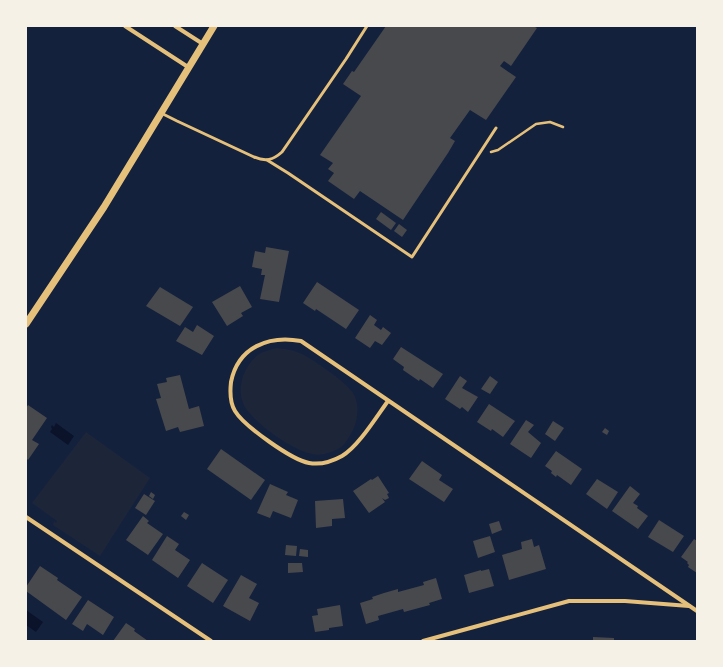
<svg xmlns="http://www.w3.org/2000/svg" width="723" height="667" viewBox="0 0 723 667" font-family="Karla,sans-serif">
<rect width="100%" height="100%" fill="#14213d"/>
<g fill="#1d2539">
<path d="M 276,348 C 285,349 294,350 302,354 C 314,360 346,382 353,393 C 360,404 358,419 353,430 C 349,437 345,446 338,449 C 330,453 321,456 312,454 C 293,451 250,421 243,403 C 236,386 245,364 259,354 C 264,351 270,350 276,348 Z"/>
<polygon points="86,432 150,478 100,556 53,525 54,521 56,523 57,521 32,503"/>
</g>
<g fill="#0b132b">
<polygon points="56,423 74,436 68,445 50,432 52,429 51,427 52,425 54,427"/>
<polygon points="26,610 43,622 36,632 26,625"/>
</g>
<g fill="#48494c">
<polygon points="386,26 533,26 537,28 511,66 504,61 500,66 516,77 486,120 470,110 450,138 455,141 448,153 403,220 360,191 354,199 328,181 334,173 328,169 333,163 320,155 361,96 343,84 352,71 354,72"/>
<polygon points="381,212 396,223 391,230 376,219"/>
<polygon points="399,224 407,230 402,237 394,231"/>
<polygon points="266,247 289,251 279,302 260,299 265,275 261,275 262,269 252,267 255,251 265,253"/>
<polygon points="317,282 359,310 346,329 316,309 315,311 303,303"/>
<polygon points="240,286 252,307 241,313 243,316 227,326 212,302"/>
<polygon points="160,287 193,307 180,326 146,306"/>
<polygon points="370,315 377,320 374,325 381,330 383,327 391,333 382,345 375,341 370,348 355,338"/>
<polygon points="197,325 214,336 202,355 176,341 185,327 193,332"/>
<polygon points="401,347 443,374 433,388 420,379 419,381 403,370 404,367 393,359"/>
<polygon points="180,375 189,409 199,406 204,426 180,432 178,427 166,431 156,399 161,398 157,384 167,382 166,378"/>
<polygon points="460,376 467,381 462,388 478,397 468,412 462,407 460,409 445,399"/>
<polygon points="490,376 498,382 490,394 481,389"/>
<polygon points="489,404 515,421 503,437 492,429 491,431 477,422"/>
<polygon points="28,405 47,418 32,440 39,444 28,460 26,458 26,408"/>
<polygon points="526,420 534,425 528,432 541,443 531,458 510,444"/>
<polygon points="553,421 564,428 555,441 545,434"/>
<polygon points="605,428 609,431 607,435 602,432"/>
<polygon points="221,449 265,480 251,500 207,469"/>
<polygon points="556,451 582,469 571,485 557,475 556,477 551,473 552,471 545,466"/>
<polygon points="422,461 442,475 439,480 453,489 444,502 409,479"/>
<polygon points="378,476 389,493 387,494 389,498 385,500 382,498 385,502 369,513 353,491 371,479 372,480"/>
<polygon points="597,479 618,492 607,509 586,494"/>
<polygon points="270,484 288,492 286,495 298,500 291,518 273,511 270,518 257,513"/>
<polygon points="630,486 640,494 633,503 638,506 637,508 648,516 638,529 612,511"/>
<polygon points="151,492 155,495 153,499 149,496"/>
<polygon points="144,494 155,501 146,515 135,508"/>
<polygon points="343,499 345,518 332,519 332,526 316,528 315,501"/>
<polygon points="184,512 189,515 186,520 181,516"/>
<polygon points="143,516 149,521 147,523 163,534 148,555 126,540"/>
<polygon points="659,520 684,536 673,552 648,537"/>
<polygon points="499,521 502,530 492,534 489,524"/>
<polygon points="167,536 179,544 175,550 190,560 178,578 152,560"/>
<polygon points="490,536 495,552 478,558 473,541"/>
<polygon points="532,539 534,547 539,545 546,569 509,580 502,555 522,549 521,542"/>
<polygon points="694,539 697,541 697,573 688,567 689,565 687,563 688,562 681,557"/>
<polygon points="286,545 297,546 296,556 285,555"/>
<polygon points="300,549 308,550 308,557 299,556"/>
<polygon points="202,563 228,580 213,603 187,586"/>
<polygon points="288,563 302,563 303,572 288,573"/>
<polygon points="40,566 58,578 57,580 82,597 66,620 26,591 26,587"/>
<polygon points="489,569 494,586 469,593 464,575 481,570 481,571"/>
<polygon points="241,575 257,584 249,598 259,603 250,621 223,606"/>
<polygon points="436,578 442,599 429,603 430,605 404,612 403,609 378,616 379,620 366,624 360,603 373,599 372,597 384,593 398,589 398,592 424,585 423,582"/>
<polygon points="88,600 114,617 103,635 87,624 83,631 72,624"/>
<polygon points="340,605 343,626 329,628 329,630 315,632 312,616 318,615 317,609"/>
<polygon points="126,623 135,629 134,631 148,641 113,641"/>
<polygon points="593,637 614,638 614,641 593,641"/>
</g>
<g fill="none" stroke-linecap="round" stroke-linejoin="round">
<polyline stroke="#e5c07b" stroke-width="2.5" points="491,152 498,150 536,124 550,122 563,127"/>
<g stroke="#e5c07b" stroke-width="3">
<path d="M 161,113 L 177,121 L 254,157 C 266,162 273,160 282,152 L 346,59 L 367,26"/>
<polyline points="267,160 288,173 412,257 496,128"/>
</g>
<g stroke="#e5c07b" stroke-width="4">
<polyline points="125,26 188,67"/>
<polyline points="175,26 203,44"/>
<path d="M 388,401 C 377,416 358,447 342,456 C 333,461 320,465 309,463 C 292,460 244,426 235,411 C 230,403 230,391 231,382 C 238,347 269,335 301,341 L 697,611"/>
<polyline points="26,517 211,641"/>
<polyline points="423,641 569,601 625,601 689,606"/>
</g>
<polyline stroke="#e5c07b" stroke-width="7" points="26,324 104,207 214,26"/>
</g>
<rect width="723" height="667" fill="none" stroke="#f6f1e7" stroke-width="54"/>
</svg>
